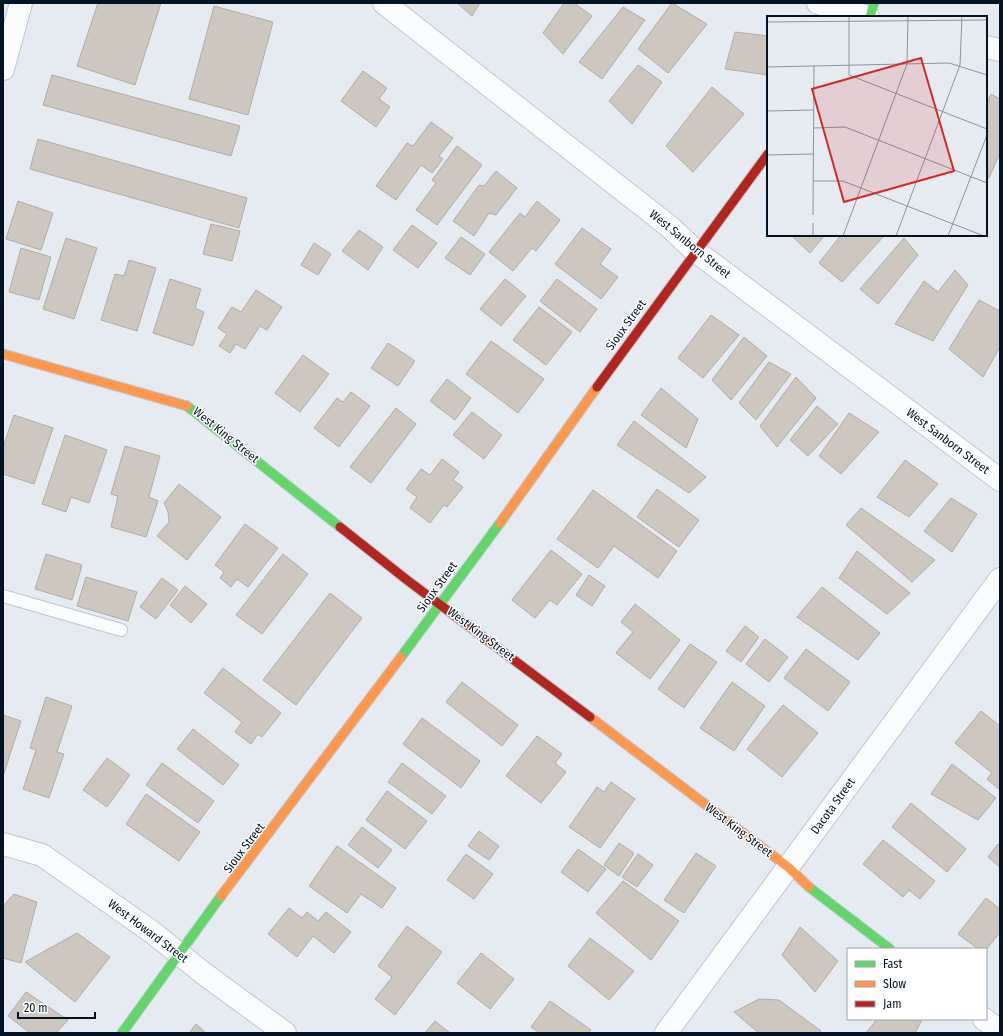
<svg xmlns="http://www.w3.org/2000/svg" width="1003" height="1036" viewBox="0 0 1003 1036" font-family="'Fira Sans Condensed',sans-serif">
<rect width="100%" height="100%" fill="#e5ebf1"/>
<g fill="#cec7c0" stroke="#b2aca5">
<polygon points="98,3 161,3 135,85 77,66"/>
<polygon points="457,3 480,3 472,16"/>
<polygon points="564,3 574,3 592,16 563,54 543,33"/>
<polygon points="672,3 707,24 668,73 638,49"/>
<polygon points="214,6 273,22 248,115 189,99"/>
<polygon points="623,7 645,20 602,79 579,62"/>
<polygon points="735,32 768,36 768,75 725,69"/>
<polygon points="638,65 662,82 632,124 609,101"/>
<polygon points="363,71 387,88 379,99 390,107 376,127 341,101"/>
<polygon points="52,75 240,126 231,156 43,105"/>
<polygon points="712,87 744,114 693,172 666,146"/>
<polygon points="991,94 1000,99 1000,153 989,178 986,177 986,105"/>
<polygon points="431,122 453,138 439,156 443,159 432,173 421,165 396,200 376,186 407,143 413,146"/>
<polygon points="38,139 247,198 239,228 30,169"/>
<polygon points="457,146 482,165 437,225 416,210 436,183 432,180"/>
<polygon points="496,171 517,188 496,215 489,213 474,236 453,221 479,185 484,186"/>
<polygon points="18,201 53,213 41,250 6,239"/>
<polygon points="537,201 560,220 536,251 532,248 513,271 489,252 520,213 525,217"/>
<polygon points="211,224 240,231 232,261 203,254"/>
<polygon points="412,225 437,243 418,268 393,250"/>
<polygon points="582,228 611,249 600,264 618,277 601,299 555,264"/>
<polygon points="359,230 383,247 368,270 342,251"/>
<polygon points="791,235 825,235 810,253"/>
<polygon points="841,235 885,235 842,282 819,263"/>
<polygon points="461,237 485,254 470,275 445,258"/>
<polygon points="66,238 97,248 74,319 43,309"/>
<polygon points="904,238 918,255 878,304 860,289"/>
<polygon points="314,243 331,254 318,275 301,265"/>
<polygon points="21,248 51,257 39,300 9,292"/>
<polygon points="129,260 156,268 137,331 101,320 115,274 124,276"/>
<polygon points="955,270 968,285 933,341 895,324 924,281 938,292"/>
<polygon points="170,279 201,289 195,308 204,312 193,346 153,333"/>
<polygon points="505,279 526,296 501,326 480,309"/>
<polygon points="557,279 597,309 580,332 540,301"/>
<polygon points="256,290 282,307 267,330 260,326 245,349 236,344 230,353 219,346 227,334 218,328 232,307 241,312"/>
<polygon points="979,300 1000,311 1000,347 983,377 949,349"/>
<polygon points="539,307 572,332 546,365 513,340"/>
<polygon points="711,315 739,335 703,378 678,358"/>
<polygon points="744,337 767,356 731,400 712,380"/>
<polygon points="491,341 544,379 518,413 466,374"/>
<polygon points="388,343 415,361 398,386 371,368"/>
<polygon points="303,355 329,374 300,412 275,393"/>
<polygon points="769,362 791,374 756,420 739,403"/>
<polygon points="796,377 816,398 777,447 760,426"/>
<polygon points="447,379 471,398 455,420 430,401"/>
<polygon points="661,388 698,419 686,448 641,415"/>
<polygon points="351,392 370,406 339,447 314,428 337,398 343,402"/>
<polygon points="817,406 838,424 808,456 790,440"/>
<polygon points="396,408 416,424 371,483 350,467"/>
<polygon points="472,412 502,435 484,459 453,435"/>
<polygon points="849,413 879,432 841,474 819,456"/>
<polygon points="14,415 53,428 34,484 3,474 3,447"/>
<polygon points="634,421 706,477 689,493 617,445"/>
<polygon points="65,435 107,450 89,503 71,497 66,512 42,504"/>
<polygon points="125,446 160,456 149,497 158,501 146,537 111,527 118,496 111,494"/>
<polygon points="442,459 459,472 453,480 463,487 447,507 444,505 430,523 410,508 417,497 406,489 421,469 430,475"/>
<polygon points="905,460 938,484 909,517 877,497"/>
<polygon points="179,484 221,517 187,560 157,536 169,522 168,512 164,503"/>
<polygon points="657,489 699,520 679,547 637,517"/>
<polygon points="593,490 677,551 658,578 614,546 598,568 557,539"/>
<polygon points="951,498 977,514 952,552 924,531"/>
<polygon points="861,508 935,560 912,582 846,525"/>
<polygon points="245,524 278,548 248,587 237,579 231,587 220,578 224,572 215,565"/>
<polygon points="551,550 582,574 557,605 550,600 535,618 512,600"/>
<polygon points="857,551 910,593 887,614 839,578"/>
<polygon points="46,554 82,565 72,600 35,589"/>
<polygon points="283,554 308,574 262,634 236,615"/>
<polygon points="589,575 605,586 592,606 576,595"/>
<polygon points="86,577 137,592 128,621 77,606"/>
<polygon points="162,578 178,590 156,619 140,607"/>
<polygon points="185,586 207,604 191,623 170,605"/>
<polygon points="822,587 880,633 858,660 797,617"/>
<polygon points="330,593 362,618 296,705 263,680"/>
<polygon points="635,604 680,640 650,679 616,653 633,632 621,622"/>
<polygon points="745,626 759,637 741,662 726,651"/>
<polygon points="765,639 788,657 769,682 746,664"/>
<polygon points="690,644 717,662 684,708 658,689"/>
<polygon points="806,649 850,682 828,711 784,678"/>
<polygon points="223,668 281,713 262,737 258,734 251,744 235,732 242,722 204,693"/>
<polygon points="462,682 518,725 502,746 446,702"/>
<polygon points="732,682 765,706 734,751 700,728"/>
<polygon points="46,697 72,706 57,752 64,754 49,798 23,789 36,750 30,748"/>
<polygon points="783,705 818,733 782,777 747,749"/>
<polygon points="981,711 1000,726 1000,790 987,779 992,773 955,743"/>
<polygon points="3,715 21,721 3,776"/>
<polygon points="422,718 480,761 461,788 403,744"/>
<polygon points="193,729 239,765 223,785 177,749"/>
<polygon points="537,736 562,754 555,763 566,772 541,803 506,776"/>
<polygon points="107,758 130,775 107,807 83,790"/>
<polygon points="162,763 214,801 198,823 146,785"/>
<polygon points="402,763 446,796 432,814 388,782"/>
<polygon points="952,764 996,798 978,820 931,794"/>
<polygon points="611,782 635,799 600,848 569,827 597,787 604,792"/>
<polygon points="387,791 427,821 405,849 366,820"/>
<polygon points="146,794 200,832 179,861 126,824"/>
<polygon points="911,803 966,849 947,872 892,827"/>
<polygon points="362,827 392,850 378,868 348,845"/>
<polygon points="479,831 499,846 489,860 468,846"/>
<polygon points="883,840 935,881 920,899 909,890 903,897 863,864"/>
<polygon points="619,843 634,853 619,876 604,865"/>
<polygon points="998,844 1000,846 1000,867 988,857"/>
<polygon points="337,846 396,888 382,908 361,894 347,913 309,886"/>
<polygon points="578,849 606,869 588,892 561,872"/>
<polygon points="696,853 716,866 684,913 664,900"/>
<polygon points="466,854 493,874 474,899 447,880"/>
<polygon points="638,854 653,865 637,887 622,877"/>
<polygon points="623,881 679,921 651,960 596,913"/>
<polygon points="14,894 37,902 21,963 3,958 3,906"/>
<polygon points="986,898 1000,909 1000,932 986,950 978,949 958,934"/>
<polygon points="289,908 302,918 307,912 318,921 326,912 351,932 334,953 313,936 297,957 268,934"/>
<polygon points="407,926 442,952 395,1015 375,999 392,977 378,966"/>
<polygon points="800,927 838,961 815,992 782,955"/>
<polygon points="77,933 110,957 75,1002 25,962"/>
<polygon points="590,938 634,971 609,1000 568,966"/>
<polygon points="481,953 514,979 490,1009 457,983"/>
<polygon points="26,992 68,1020 56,1033 30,1033 8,1016"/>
<polygon points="759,999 779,1000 821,1031 819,1033 759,1033 734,1012"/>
<polygon points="550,1001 591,1030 588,1033 540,1033 531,1027"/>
<polygon points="877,1019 920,1019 922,1020 915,1033 866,1033"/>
<polygon points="435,1021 450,1033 425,1033"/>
<polygon points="196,1024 206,1033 189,1033"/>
</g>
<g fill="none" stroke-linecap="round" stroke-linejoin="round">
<g stroke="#bac7d3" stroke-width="14">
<polyline id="lane" points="3,596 121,630"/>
</g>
<g stroke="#bac7d3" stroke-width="24">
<g id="street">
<polyline points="384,3 670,227 694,250 1000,480"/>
<polyline points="818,3 868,17"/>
<polyline points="986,47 1000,50"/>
<polyline points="3,69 21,3"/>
<polyline points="3,844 42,855 152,932 203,973 285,1033"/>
<polyline points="984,1019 1000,1031"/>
<polyline points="666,1033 1000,579"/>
</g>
</g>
<g stroke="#bac7d3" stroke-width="11">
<g id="fast">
<polyline points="870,17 874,3"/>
<polyline points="187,406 340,527"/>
<polyline points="401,657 500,523"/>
<polyline points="809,887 890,949"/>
<polyline points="122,1033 221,896"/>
</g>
</g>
<g stroke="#bac7d3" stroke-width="11">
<g id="slow">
<polyline points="3,354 187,406"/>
<polyline points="500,523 597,387"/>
<polyline points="590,717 788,867 809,887"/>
<polyline points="221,896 401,657"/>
</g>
</g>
<g stroke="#bac7d3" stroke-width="11">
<g id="jam">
<polyline points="597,387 768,154"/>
<polyline points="340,527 407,580 590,717"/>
</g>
</g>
<use href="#lane" stroke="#fbfcfd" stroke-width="12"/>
<use href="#street" stroke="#fbfcfd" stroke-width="22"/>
<use href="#fast" stroke="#63d668" stroke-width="9"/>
<use href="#slow" stroke="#ff974d" stroke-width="9"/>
<use href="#jam" stroke="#b3261e" stroke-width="9"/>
</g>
<g text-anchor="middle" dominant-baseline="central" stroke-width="3" stroke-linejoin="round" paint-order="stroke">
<g font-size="12" fill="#001425" stroke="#fff">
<text transform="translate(690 244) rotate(39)">West Sanborn Street</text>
<text transform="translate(626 325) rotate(-54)">Sioux Street</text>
<text transform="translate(226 435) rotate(39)">West King Street</text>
<text transform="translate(948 441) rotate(37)">West Sanborn Street</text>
<text transform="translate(437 587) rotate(-54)">Sioux Street</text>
<text transform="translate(481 634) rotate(37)">West King Street</text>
<text transform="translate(833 806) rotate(-54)">Dacota Street</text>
<text transform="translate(739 830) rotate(37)">West King Street</text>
<text transform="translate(244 848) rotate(-53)">Sioux Street</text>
<text transform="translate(148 931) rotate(37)">West Howard Street</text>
</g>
</g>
<g transform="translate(767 16)">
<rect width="220" height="220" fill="#e5ebf1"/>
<path fill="none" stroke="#89959f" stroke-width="1" d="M 82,0 L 82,59 L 220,113M 0,6 L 220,4M 0,51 L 182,47 L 220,59M 0,95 L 47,94M 47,112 L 78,111 L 220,167M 0,139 L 46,138M 47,165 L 76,165 L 217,220M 46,199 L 47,50M 46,207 L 46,220M 76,220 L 140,48 L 141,0M 129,220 L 193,49 L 195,0M 181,220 L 220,119"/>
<path fill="#d62828" fill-opacity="0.15" stroke="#d62828" stroke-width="2" d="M 154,42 L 187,155 L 77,186 L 45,73 Z"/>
<rect width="220" height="220" fill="none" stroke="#001425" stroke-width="2"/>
</g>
<rect width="1003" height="1036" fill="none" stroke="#001425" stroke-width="8"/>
<rect x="847" y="948" width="140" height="72" fill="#ffffff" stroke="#99a1a8"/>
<rect x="855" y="961" width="20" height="6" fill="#63d668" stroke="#99a1a8"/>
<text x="883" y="968" font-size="12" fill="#001425">Fast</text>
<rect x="855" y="981" width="20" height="6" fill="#ff974d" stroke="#99a1a8"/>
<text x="883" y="988" font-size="12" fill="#001425">Slow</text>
<rect x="855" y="1001" width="20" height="6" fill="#b3261e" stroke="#99a1a8"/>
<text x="883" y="1008" font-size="12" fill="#001425">Jam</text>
<path d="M18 1012v6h77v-6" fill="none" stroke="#001425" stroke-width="2"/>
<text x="24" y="1012" font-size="12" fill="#001425" stroke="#ffffff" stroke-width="3" paint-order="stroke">20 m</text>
</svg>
